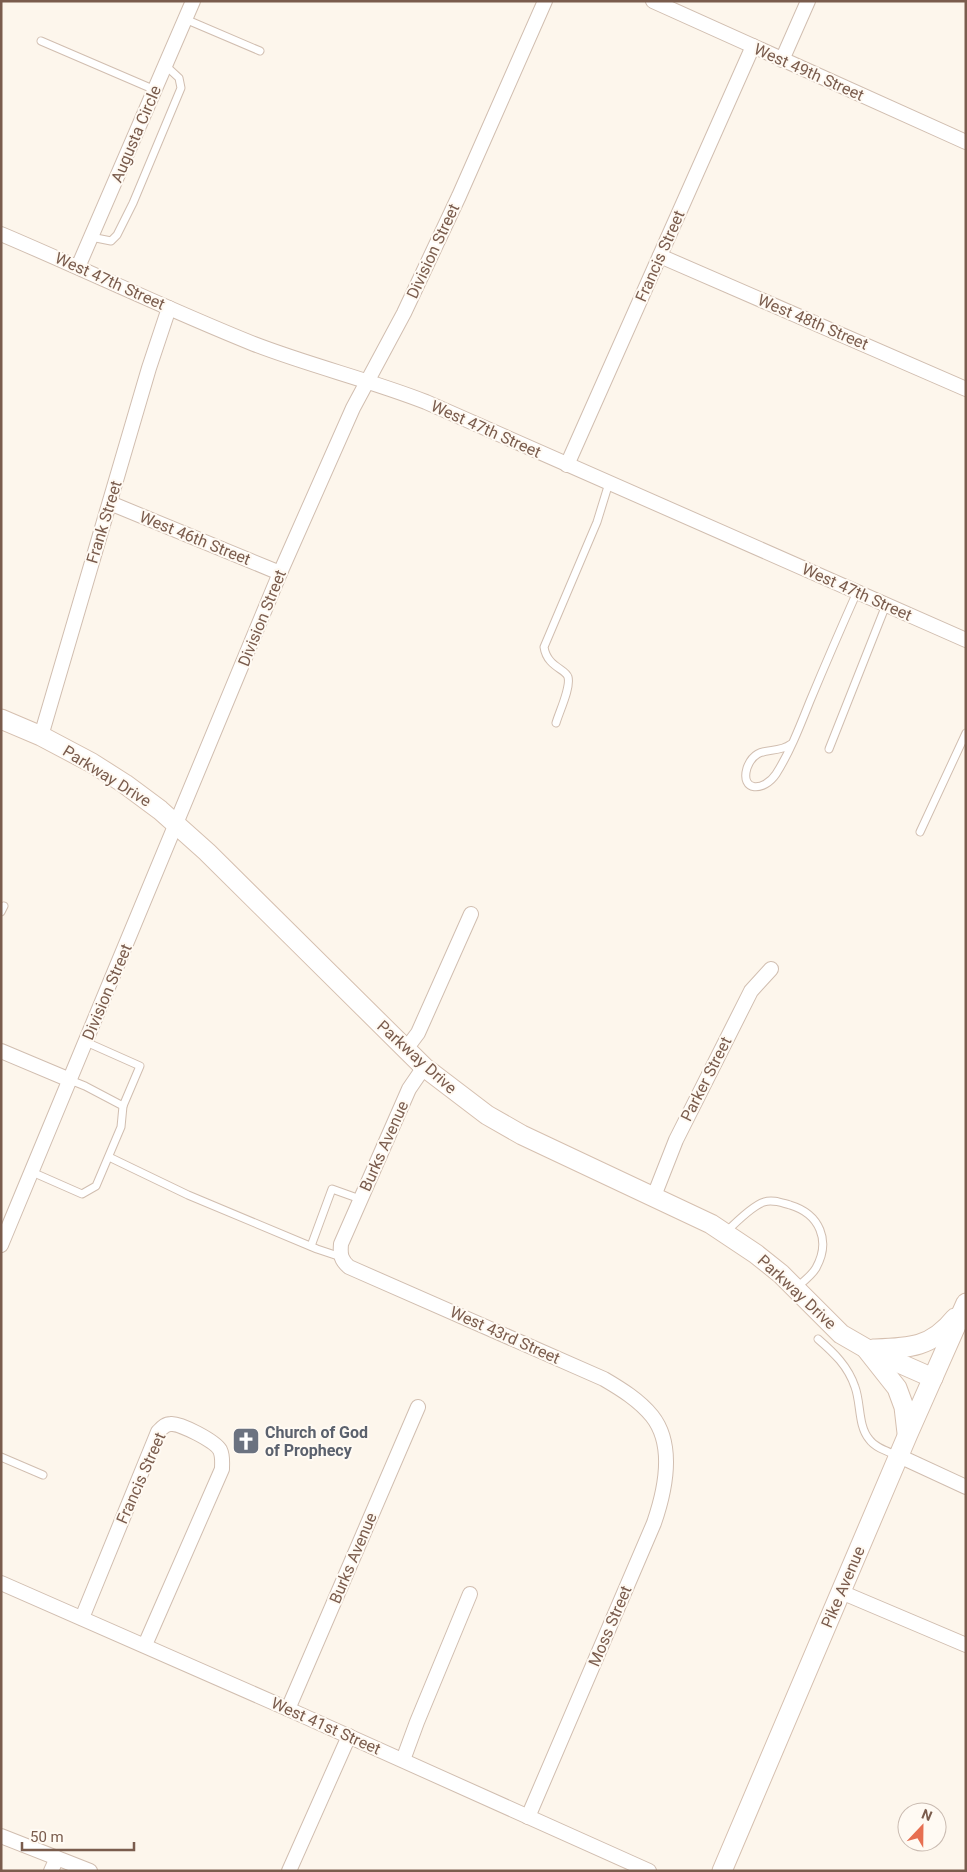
<svg xmlns="http://www.w3.org/2000/svg" width="967" height="1872" viewBox="0 0 967 1872" font-family="Roboto,sans-serif">
<rect width="100%" height="100%" fill="#fdf6ec"/>
<g fill="none" stroke-linecap="round" stroke-linejoin="round">
<g stroke="#d1beb0" stroke-width="9">
<g id="lane">
<polyline points="185,19 260,51"/>
<polyline points="41,41 155,90"/>
<polyline points="91,237 111,241 117,235 133,203 181,88 179,78 165,65"/>
<path d="M 556,723 C 559,712 571,688 568,677 C 566,669 547,667 544,647 L 597,522 L 609,483"/>
<path d="M 791,744 C 775,756 756,743 747,768 C 740,792 764,792 776,774 C 790,752 800,726 810,701 C 825,665 841,628 857,592"/>
<polyline points="829,749 886,605"/>
<polyline points="920,832 966,733"/>
<polyline points="1,912 4,906"/>
<polyline points="86,1042 140,1066 123,1106"/>
<polyline points="109,1157 188,1195 317,1249 341,1257"/>
<polyline points="32,1172 82,1194 96,1186 121,1127 123,1106 85,1086 70,1080"/>
<path d="M 725,1233 C 733,1225 754,1205 764,1202 C 773,1199 782,1203 790,1205 C 820,1214 831,1241 816,1268 C 812,1275 803,1282 797,1287"/>
<polyline points="311,1246 332,1189 360,1199"/>
<path d="M 818,1339 C 834,1353 848,1366 855,1387 C 861,1403 858,1426 869,1439 C 875,1448 889,1452 899,1456"/>
<polyline points="1,1457 43,1475"/>
</g>
</g>
<g stroke="#d1beb0" stroke-width="16">
<g id="street">
<polyline points="653,1 966,142"/>
<polyline points="782,60 808,1"/>
<path d="M 1,234 C 86,270 169,310 254,344 C 311,366 370,380 426,402 L 966,640"/>
<polyline points="660,256 966,389"/>
<polyline points="78,267 193,1"/>
<polyline points="567,465 753,46"/>
<polyline points="110,503 280,573"/>
<polyline points="41,736 149,368 169,308"/>
<polyline points="406,1049 418,1033 471,914"/>
<polyline points="1,1051 70,1080"/>
<path d="M 424,1067 L 409,1089 L 341,1244 C 340,1255 341,1260 349,1267 L 604,1379 C 621,1389 639,1400 652,1416 C 675,1445 665,1491 654,1523 L 528,1817"/>
<polyline points="654,1196 676,1140 751,991 771,969"/>
<polyline points="1,1245 280,573 353,408 404,313 459,196 545,1"/>
<polyline points="899,1456 966,1487"/>
<polyline points="1,1583 288,1709 649,1871"/>
<polyline points="841,1592 966,1645"/>
<path d="M 82,1618 L 158,1432 C 162,1428 165,1424 171,1424 C 180,1423 215,1441 220,1450 C 223,1456 222,1463 222,1469 L 145,1645"/>
<polyline points="288,1709 418,1407"/>
<polyline points="403,1760 417,1722 470,1594"/>
<polyline points="1,1836 90,1871"/>
<polyline points="51,1871 57,1858"/>
<polyline points="289,1871 349,1736"/>
</g>
</g>
<g stroke="#d6c0b0" stroke-width="21">
<g id="secondary">
<polyline points="1,719 41,736 92,763 125,784 160,810 207,852 424,1067 487,1115 522,1135 711,1224 756,1254 781,1274 841,1334 867,1349 933,1378"/>
<path d="M 873,1349 C 909,1348 931,1348 955,1318"/>
<polyline points="867,1350 897,1388 904,1407 907,1433"/>
<polyline points="722,1871 908,1434 966,1303"/>
</g>
</g>
<use href="#lane" stroke="#fff" stroke-width="7"/>
<use href="#street" stroke="#fff" stroke-width="14"/>
<use href="#secondary" stroke="#fff" stroke-width="19"/>
</g>
<defs>
<g id="church-square" transform="scale(1.4375)"><rect x="-9" y="-9" width="18" height="18" rx="4" fill="#6b7280" stroke="#fffaf3"/><path d="M-1.2-6h2.4v3.5h3.3v2.4h-3.3V6h-2.4V-.1h-3.3v-2.4h3.3Z" fill="#fff"/></g>
</defs>
<g fill-rule="evenodd">
<use href="#church-square" x="246" y="1441"/>
</g>
<g text-anchor="middle" dominant-baseline="central" stroke-width="4" stroke-linejoin="round" paint-order="stroke">
<g font-size="16" fill="#7a5c4d" stroke="#fffaf3">
<text transform="translate(809 72) rotate(24)">West 49th Street</text>
<text transform="translate(136 134) rotate(-67)">Augusta Circle</text>
<text transform="translate(433 251) rotate(-65)">Division Street</text>
<text transform="translate(660 256) rotate(-66)">Francis Street</text>
<text transform="translate(110 281) rotate(24)">West 47th Street</text>
<text transform="translate(813 322) rotate(23)">West 48th Street</text>
<text transform="translate(486 429) rotate(24)">West 47th Street</text>
<text transform="translate(104 522) rotate(-73)">Frank Street</text>
<text transform="translate(195 538) rotate(22)">West 46th Street</text>
<text transform="translate(857 592) rotate(24)">West 47th Street</text>
<text transform="translate(262 618) rotate(-68)">Division Street</text>
<text transform="translate(107 776) rotate(32)">Parkway Drive</text>
<text transform="translate(107 992) rotate(-67)">Division Street</text>
<text transform="translate(417 1057) rotate(42)">Parkway Drive</text>
<text transform="translate(706 1079) rotate(-63)">Parker Street</text>
<text transform="translate(384 1146) rotate(-66)">Burks Avenue</text>
<text transform="translate(797 1292) rotate(43)">Parkway Drive</text>
<text transform="translate(505 1335) rotate(24)">West 43rd Street</text>
<text transform="translate(141 1478) rotate(-66)">Francis Street</text>
<text transform="translate(353 1558) rotate(-67)">Burks Avenue</text>
<text transform="translate(843 1587) rotate(-67)">Pike Avenue</text>
<text transform="translate(610 1626) rotate(-67)">Moss Street</text>
<text transform="translate(326 1726) rotate(24)">West 41st Street</text>
</g>
<g font-size="16" font-weight="bold" fill="#5b616d" stroke="#fffaf3" text-anchor="start">
<text x="265" y="1432">Church of God<tspan x="265" dy="18">of Prophecy</tspan></text>
</g>
</g>
<rect width="967" height="1872" fill="none" stroke="#7a5c4d" stroke-width="5"/>
<g transform="translate(922 1827) rotate(22)"><circle r="24" fill="#fffaf3" stroke="#cabbb1"/>
<path d="M0-4L9 19L0 12L-9 19Z" fill="#e76f51"/>
<text y="-8" font-size="14" font-weight="bold" text-anchor="middle" fill="#7a5c4d">N</text>
</g>
<path d="M22 1842v8h112v-8" fill="none" stroke="#7a5c4d" stroke-width="2.5"/>
<text x="30" y="1842" font-size="15" fill="#7a5c4d" stroke="#fffaf3" stroke-width="4" paint-order="stroke">50 m</text>
</svg>
